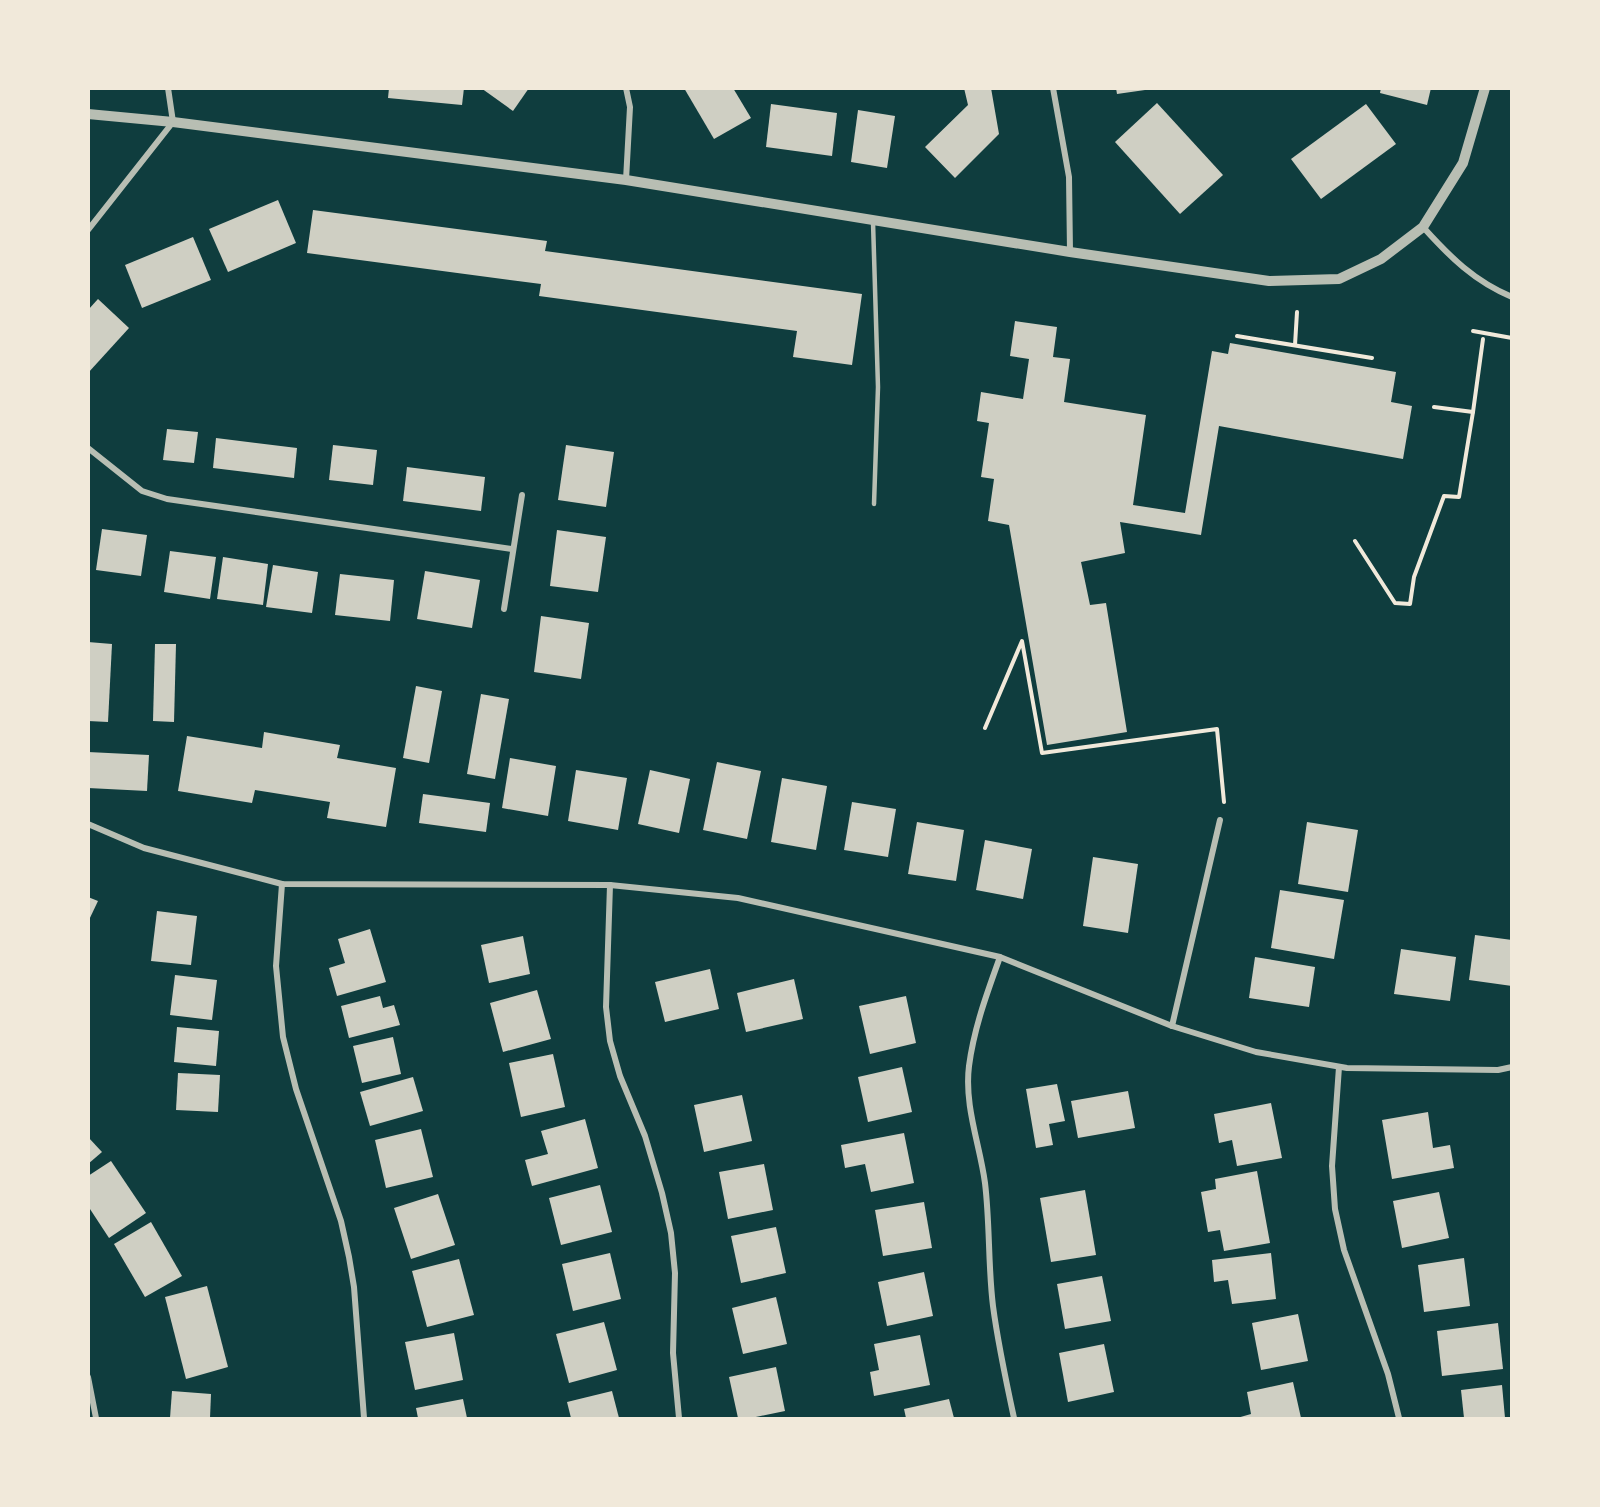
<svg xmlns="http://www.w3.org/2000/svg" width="1600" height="1507" viewBox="0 0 1600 1507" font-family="Bitter,serif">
<rect width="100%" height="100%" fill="#0f3d3e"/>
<g fill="#cfcfc3">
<polygon points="389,88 464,88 462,105 388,98"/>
<polygon points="481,88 529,88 513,111"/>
<polygon points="684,88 733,88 751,118 714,139"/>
<polygon points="964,88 991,88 999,134 955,178 925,147 968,105"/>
<polygon points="1116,88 1145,88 1145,90 1117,94"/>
<polygon points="1381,88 1431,88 1427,105 1380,93"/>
<polygon points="1157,103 1223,175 1180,214 1115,142"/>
<polygon points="771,104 837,113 832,156 766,147"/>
<polygon points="1366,104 1396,144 1321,199 1291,159"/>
<polygon points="858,110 895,116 887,168 851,162"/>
<polygon points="278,200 296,243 228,272 209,229"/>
<polygon points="313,210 547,241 545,251 862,294 852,365 793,357 797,331 539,296 541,284 307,253"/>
<polygon points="193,237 211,280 142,308 125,265"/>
<polygon points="98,299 129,328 88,373 88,310"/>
<polygon points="1015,321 1057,327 1053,357 1070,359 1064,402 1146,415 1133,505 1185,513 1212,351 1228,354 1230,343 1396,372 1391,402 1412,406 1403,459 1219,426 1201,535 1120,522 1125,553 1081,562 1090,605 1106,603 1127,732 1047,745 1009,525 988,521 994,479 981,477 989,423 977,421 981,392 1023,399 1029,359 1010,356"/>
<polygon points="167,429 198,432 194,463 163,460"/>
<polygon points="216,438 297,448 294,478 213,468"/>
<polygon points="333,445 377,450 373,485 329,480"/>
<polygon points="566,445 614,452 606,507 558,500"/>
<polygon points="407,467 485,477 481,511 403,501"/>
<polygon points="102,529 147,535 141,576 96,570"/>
<polygon points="557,530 606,537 598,592 550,586"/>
<polygon points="170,551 216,557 210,599 164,592"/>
<polygon points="223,557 268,564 263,605 217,599"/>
<polygon points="273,565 318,572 312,613 266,607"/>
<polygon points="425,571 480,580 472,628 417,619"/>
<polygon points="340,574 394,580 390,621 335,615"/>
<polygon points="541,616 589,623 581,679 534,672"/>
<polygon points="88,642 112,644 108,722 88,721"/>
<polygon points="155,644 176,644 174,722 153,721"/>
<polygon points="416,686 442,691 429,763 403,758"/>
<polygon points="481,694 509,699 495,779 467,774"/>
<polygon points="264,732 340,745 337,758 396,768 386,827 327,818 330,802 255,790 252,803 178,791 187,736 262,748"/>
<polygon points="88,752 149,755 147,791 88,788"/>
<polygon points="510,758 556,766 548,816 502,808"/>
<polygon points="717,762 761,771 747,839 703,830"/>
<polygon points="576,770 627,778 618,830 568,821"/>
<polygon points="650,770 690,779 679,833 638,824"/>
<polygon points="782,778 827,786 816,850 771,842"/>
<polygon points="423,794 490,803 486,832 419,823"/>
<polygon points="852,802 896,809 888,857 844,850"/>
<polygon points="917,822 964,830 956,881 908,874"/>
<polygon points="1307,822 1358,830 1348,892 1298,884"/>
<polygon points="985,840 1032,849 1023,899 976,890"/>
<polygon points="1093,857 1138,864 1128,933 1083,926"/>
<polygon points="1280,890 1344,900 1334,959 1271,948"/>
<polygon points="88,897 98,901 88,922"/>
<polygon points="157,911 197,916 191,965 151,961"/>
<polygon points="370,929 386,982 337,996 329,968 345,963 338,939"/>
<polygon points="1475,935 1512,940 1512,986 1469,980"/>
<polygon points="523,936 530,974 489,983 481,945"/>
<polygon points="1401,949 1456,957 1450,1001 1394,994"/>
<polygon points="1255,957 1315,967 1309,1007 1249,998"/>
<polygon points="710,969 719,1009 665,1022 655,982"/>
<polygon points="175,975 217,980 212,1020 170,1015"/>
<polygon points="794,979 803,1019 746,1032 737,993"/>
<polygon points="537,990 551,1039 503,1052 490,1003"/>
<polygon points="380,996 383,1008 394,1005 400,1025 349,1038 341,1006"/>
<polygon points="906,996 916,1043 870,1054 859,1006"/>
<polygon points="177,1027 219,1031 216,1066 174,1062"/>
<polygon points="393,1037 401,1074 362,1083 353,1046"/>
<polygon points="553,1054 565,1107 521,1117 509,1063"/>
<polygon points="902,1067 912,1112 868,1122 858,1077"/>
<polygon points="178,1073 220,1075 218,1112 176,1110"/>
<polygon points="413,1077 423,1111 370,1126 360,1092"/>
<polygon points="1057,1084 1065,1121 1049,1124 1053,1145 1036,1148 1026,1089"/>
<polygon points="1128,1091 1135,1128 1078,1138 1071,1101"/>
<polygon points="742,1095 752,1141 704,1152 694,1105"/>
<polygon points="1271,1103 1282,1158 1237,1166 1232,1140 1219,1143 1214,1114"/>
<polygon points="1428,1112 1433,1148 1450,1145 1454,1168 1392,1179 1382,1120"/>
<polygon points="585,1119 598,1168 532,1186 525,1160 548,1154 541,1131"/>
<polygon points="421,1129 433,1177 386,1188 375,1140"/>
<polygon points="904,1133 914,1183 871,1192 865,1164 845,1168 841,1145"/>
<polygon points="88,1137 102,1152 88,1164"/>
<polygon points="111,1161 146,1213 109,1238 88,1206 88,1176"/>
<polygon points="764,1164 773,1210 728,1219 719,1172"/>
<polygon points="1257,1171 1270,1243 1224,1251 1220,1230 1208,1232 1201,1192 1216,1189 1215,1179"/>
<polygon points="600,1185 612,1232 561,1245 549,1198"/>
<polygon points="1085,1190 1096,1255 1051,1262 1040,1198"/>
<polygon points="1439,1192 1449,1238 1402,1248 1393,1201"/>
<polygon points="438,1194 455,1245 411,1259 394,1208"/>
<polygon points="924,1202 932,1248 883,1256 875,1210"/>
<polygon points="151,1222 182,1276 145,1297 114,1244"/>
<polygon points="776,1227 786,1273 741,1283 731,1236"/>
<polygon points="610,1253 621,1299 573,1311 562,1264"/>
<polygon points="1271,1253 1276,1299 1232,1304 1228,1280 1214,1282 1212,1260"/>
<polygon points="1464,1258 1470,1306 1424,1312 1418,1265"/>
<polygon points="459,1259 474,1315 427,1327 412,1271"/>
<polygon points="924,1272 933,1316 887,1326 878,1282"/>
<polygon points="1102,1276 1111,1321 1065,1329 1057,1284"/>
<polygon points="207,1286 228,1367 186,1379 165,1297"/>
<polygon points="776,1297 787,1344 743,1354 732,1308"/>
<polygon points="1298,1314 1308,1361 1261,1370 1252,1323"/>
<polygon points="604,1322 617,1370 569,1383 556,1334"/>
<polygon points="1498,1323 1503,1369 1442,1376 1437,1331"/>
<polygon points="454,1333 463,1380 415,1390 405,1342"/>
<polygon points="920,1335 930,1385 874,1396 870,1372 879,1370 874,1344"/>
<polygon points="1104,1344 1114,1392 1068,1402 1059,1353"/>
<polygon points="776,1367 785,1411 751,1418 738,1418 729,1377"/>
<polygon points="1293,1382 1301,1418 1237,1418 1251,1414 1247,1392"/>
<polygon points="1502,1385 1505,1418 1464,1418 1461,1390"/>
<polygon points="172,1391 211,1394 210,1418 170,1418"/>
<polygon points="612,1391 619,1418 571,1418 567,1402"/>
<polygon points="463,1399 467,1418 418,1418 416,1408"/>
<polygon points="949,1399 954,1418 906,1418 904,1409"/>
</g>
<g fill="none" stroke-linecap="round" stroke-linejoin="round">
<g stroke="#f1e9da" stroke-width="4">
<polyline points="1473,331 1512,338"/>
<polyline points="1237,336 1372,358"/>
<polyline points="1295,345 1297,312"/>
<polyline points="1473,412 1483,339"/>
<polyline points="1355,541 1395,603 1410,604 1414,577 1444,496 1459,497 1473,412 1434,407"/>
<polyline points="985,728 1022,641 1042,753 1217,729 1224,802"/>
</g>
<polyline stroke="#b8beb3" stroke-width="4.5" points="873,222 878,387 874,504"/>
<g stroke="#b8beb3" stroke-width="6">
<polyline points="1053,88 1069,177 1070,252"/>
<polyline points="626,180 630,107 626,88"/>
<path d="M 1423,227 C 1450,257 1474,281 1512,297"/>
<polyline points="88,230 173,122 168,88"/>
<polyline points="88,448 142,491 167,499 512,549"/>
<polyline points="504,609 522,495"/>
<polyline points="88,824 144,848 282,884 610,885 738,898 1000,957 1172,1026 1256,1052 1347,1068 1498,1070 1512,1067"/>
<polyline points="282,884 276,966 283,1037 296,1089 341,1221 349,1257 354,1287 364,1418"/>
<polyline points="610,885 606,1007 610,1041 620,1076 645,1136 662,1193 671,1233 675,1273 673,1353 679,1418"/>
<path d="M 1000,957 C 987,993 974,1028 969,1066 C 964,1106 980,1145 985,1183 C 990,1224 988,1266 993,1306 C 998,1344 1006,1381 1014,1418"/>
<polyline points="1172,1026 1220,820"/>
<polyline points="1339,1067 1332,1166 1335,1209 1344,1250 1388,1374 1399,1418"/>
<polyline points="88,1377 96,1418"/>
</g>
<polyline stroke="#b8beb3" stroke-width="10" points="88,114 173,122 626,180 1070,252 1269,281 1339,279 1381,259 1423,227 1463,163 1485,88"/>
</g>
<rect width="1600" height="1507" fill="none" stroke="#f1e9da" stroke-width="180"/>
</svg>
